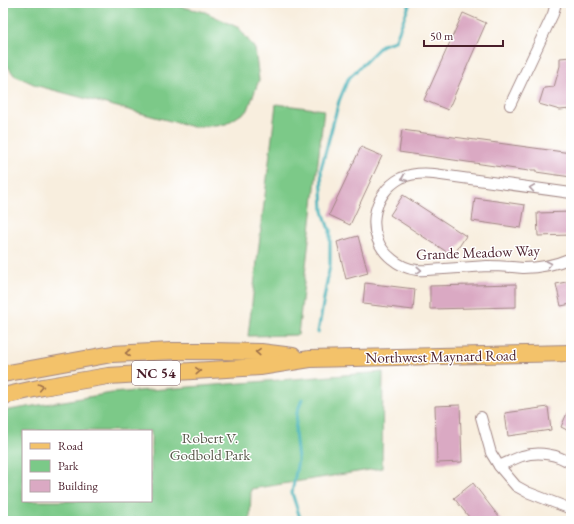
<svg xmlns="http://www.w3.org/2000/svg" width="574" height="524" viewBox="0 0 574 524" font-family="'EB Garamond',serif">
<rect width="100%" height="100%" fill="#fff"/>
<filter id="ink" filterUnits="userSpaceOnUse"><feTurbulence type="fractalNoise" baseFrequency=".025" numOctaves="2"/><feDisplacementMap in="SourceGraphic" scale="8" xChannelSelector="R" yChannelSelector="G"/><feConvolveMatrix kernelMatrix="1 2 1 2 8 2 1 2 1" color-interpolation-filters="sRGB"/></filter>
<filter id="wash" filterUnits="userSpaceOnUse"><feTurbulence type="fractalNoise" baseFrequency=".012" numOctaves="4" result="noise"/><feDisplacementMap in="SourceGraphic" scale="16" xChannelSelector="R" yChannelSelector="G"/><feGaussianBlur stdDeviation="0.9" result="paint"/><feColorMatrix in="noise" values="0 0 0 0 0 0 0 0 0 0 0 0 0 0 0 0 0 1.4 0 .05"/><feComposite in="paint" operator="in"/></filter>
<g filter="url(#wash)">
<rect width="100%" height="100%" fill="#f8eede"/>
<g fill="#7bc988" stroke="#62745a" fill-rule="evenodd">
<polygon points="4,3 165,3 205,12 239,28 255,49 259,80 248,110 226,124 193,127 38,86 14,75 3,60"/>
<polygon points="276,104 324,110 298,335 248,336"/>
<path d="M 383,372 L 382,468 L 251,489 L 250,521 L 3,521 L 3,411 L 112,393 ZM 23,431 L 151,431 L 151,501 L 23,501 Z"/>
</g>
<g fill="none" stroke-linecap="round" stroke-linejoin="round">
<g stroke="#42b2ba" stroke-width="3">
<polyline points="318,332 330,265 330,229 328,227 323,211 321,169 339,101 348,79 382,45 395,41 410,3"/>
<polyline points="301,521 292,493 298,460 295,432 297,413 302,399"/>
</g>
</g>
<g id="blocks">
<g fill="#daa9c3">
<polygon points="463,13 486,23 448,110 424,100"/>
<polygon points="571,57 571,95 569,95 570,109 560,110 539,104 544,88 554,87 560,66 560,58"/>
<polygon points="402,130 571,153 571,177 536,172 536,170 530,170 529,171 399,152"/>
<polygon points="361,147 382,156 350,225 329,215"/>
<polygon points="403,195 466,236 453,256 390,215"/>
<polygon points="475,198 525,205 521,228 472,221"/>
<polygon points="571,212 571,235 538,236 537,213"/>
<polygon points="358,236 368,273 346,279 337,242"/>
<polygon points="571,281 571,304 561,306 556,284"/>
<polygon points="365,283 415,289 413,310 363,304"/>
<polygon points="516,284 516,307 430,309 430,286"/>
<polygon points="571,404 571,432 561,427"/>
<polygon points="460,405 462,462 437,463 435,406"/>
<polygon points="548,407 551,430 508,436 505,413"/>
<polygon points="473,483 502,521 472,521 454,498"/>
</g>
</g>
</g>
<g filter="url(#ink)">
<use href="#blocks" fill-opacity="0" stroke="#a18684" stroke-width="1"/>
<g fill="none" stroke-linecap="round" stroke-linejoin="round">
<g stroke="#a18684" stroke-width="12">
<g id="street">
<polyline points="510,105 553,14 556,3"/>
<path d="M 571,193 L 434,174 C 423,173 412,173 401,178 C 371,194 364,237 392,259 C 399,265 408,269 417,270 C 426,271 435,269 444,269 C 458,268 473,267 487,266 C 499,266 511,267 523,268 C 539,268 557,264 571,258"/>
<polyline points="481,417 491,453 499,466 516,486 527,492 571,509"/>
<path d="M 499,466 C 506,463 514,459 522,456 C 538,451 559,454 571,464"/>
</g>
</g>
<g stroke="#a18684" stroke-width="18">
<g id="primary">
<polyline points="3,374 112,354 172,351 212,351 261,352 293,356"/>
<polyline points="3,396 43,387 108,376 260,367 310,359 571,353"/>
</g>
</g>
<use href="#street" stroke="#fff" stroke-width="10"/>
<use href="#primary" stroke="#f3c26a" stroke-width="16"/>
</g>
<defs><path id="oneway-chevron" d="M-2-3.5L2.5 0L-2 3.5" fill="none" stroke-width="1.6" stroke-linecap="round" stroke-linejoin="round"/></defs>
<g stroke="#ae9aa0">
<use href="#oneway-chevron" transform="translate(404 178) rotate(157)"/>
<use href="#oneway-chevron" transform="translate(532 188) rotate(-172)"/>
<use href="#oneway-chevron" transform="translate(549 264) rotate(-11)"/>
<use href="#oneway-chevron" transform="translate(419 270) rotate(4)"/>
</g>
<g stroke="#9e704a">
<use href="#oneway-chevron" transform="translate(258 352) rotate(-177)"/>
<use href="#oneway-chevron" transform="translate(128 353) rotate(178)"/>
<use href="#oneway-chevron" transform="translate(198 371) rotate(-4)"/>
<use href="#oneway-chevron" transform="translate(41 387) rotate(-12)"/>
</g>
</g>
<g text-anchor="middle" dominant-baseline="central" stroke-width="3" stroke-linejoin="round" paint-order="stroke">
<rect fill="#fff" stroke="#80626b" stroke-width="1" x="132" y="361" width="48" height="24" rx="3"/>
<g font-size="14" font-weight="bold" fill="#4a1f2b">
<text x="156" y="373">NC 54</text>
</g>
<g font-size="15" fill="#4a1f2b" stroke="#fff">
<text transform="translate(478 252) rotate(-2)">Grande Meadow Way</text>
<text transform="translate(441 356) rotate(-1)">Northwest Maynard Road</text>
</g>
<g font-size="15" fill="#5b5a4c" stroke="#fff">
<text x="210" y="437">Robert V.<tspan x="210" dy="17">Godbold Park</tspan></text>
</g>
</g>
<rect width="574" height="524" fill="none" stroke="#fff" stroke-width="16"/>
<rect x="22" y="430" width="130" height="72" fill="#ffffff" stroke="#b7a5aa"/>
<rect x="30" y="443" width="20" height="6" fill="#f3c26a" stroke="#b7a5aa"/>
<text x="58" y="450" font-size="12" fill="#4a1f2b">Road</text>
<rect x="30" y="460" width="20" height="12" fill="#7bc988" stroke="#b7a5aa"/>
<text x="58" y="470" font-size="12" fill="#4a1f2b">Park</text>
<rect x="30" y="480" width="20" height="12" fill="#daa9c3" stroke="#b7a5aa"/>
<text x="58" y="490" font-size="12" fill="#4a1f2b">Building</text>
<path d="M424 40v6h79v-6" fill="none" stroke="#4a1f2b" stroke-width="2"/>
<text x="430" y="40" font-size="12" fill="#4a1f2b" stroke="#ffffff" stroke-width="3" paint-order="stroke">50 m</text>
</svg>
